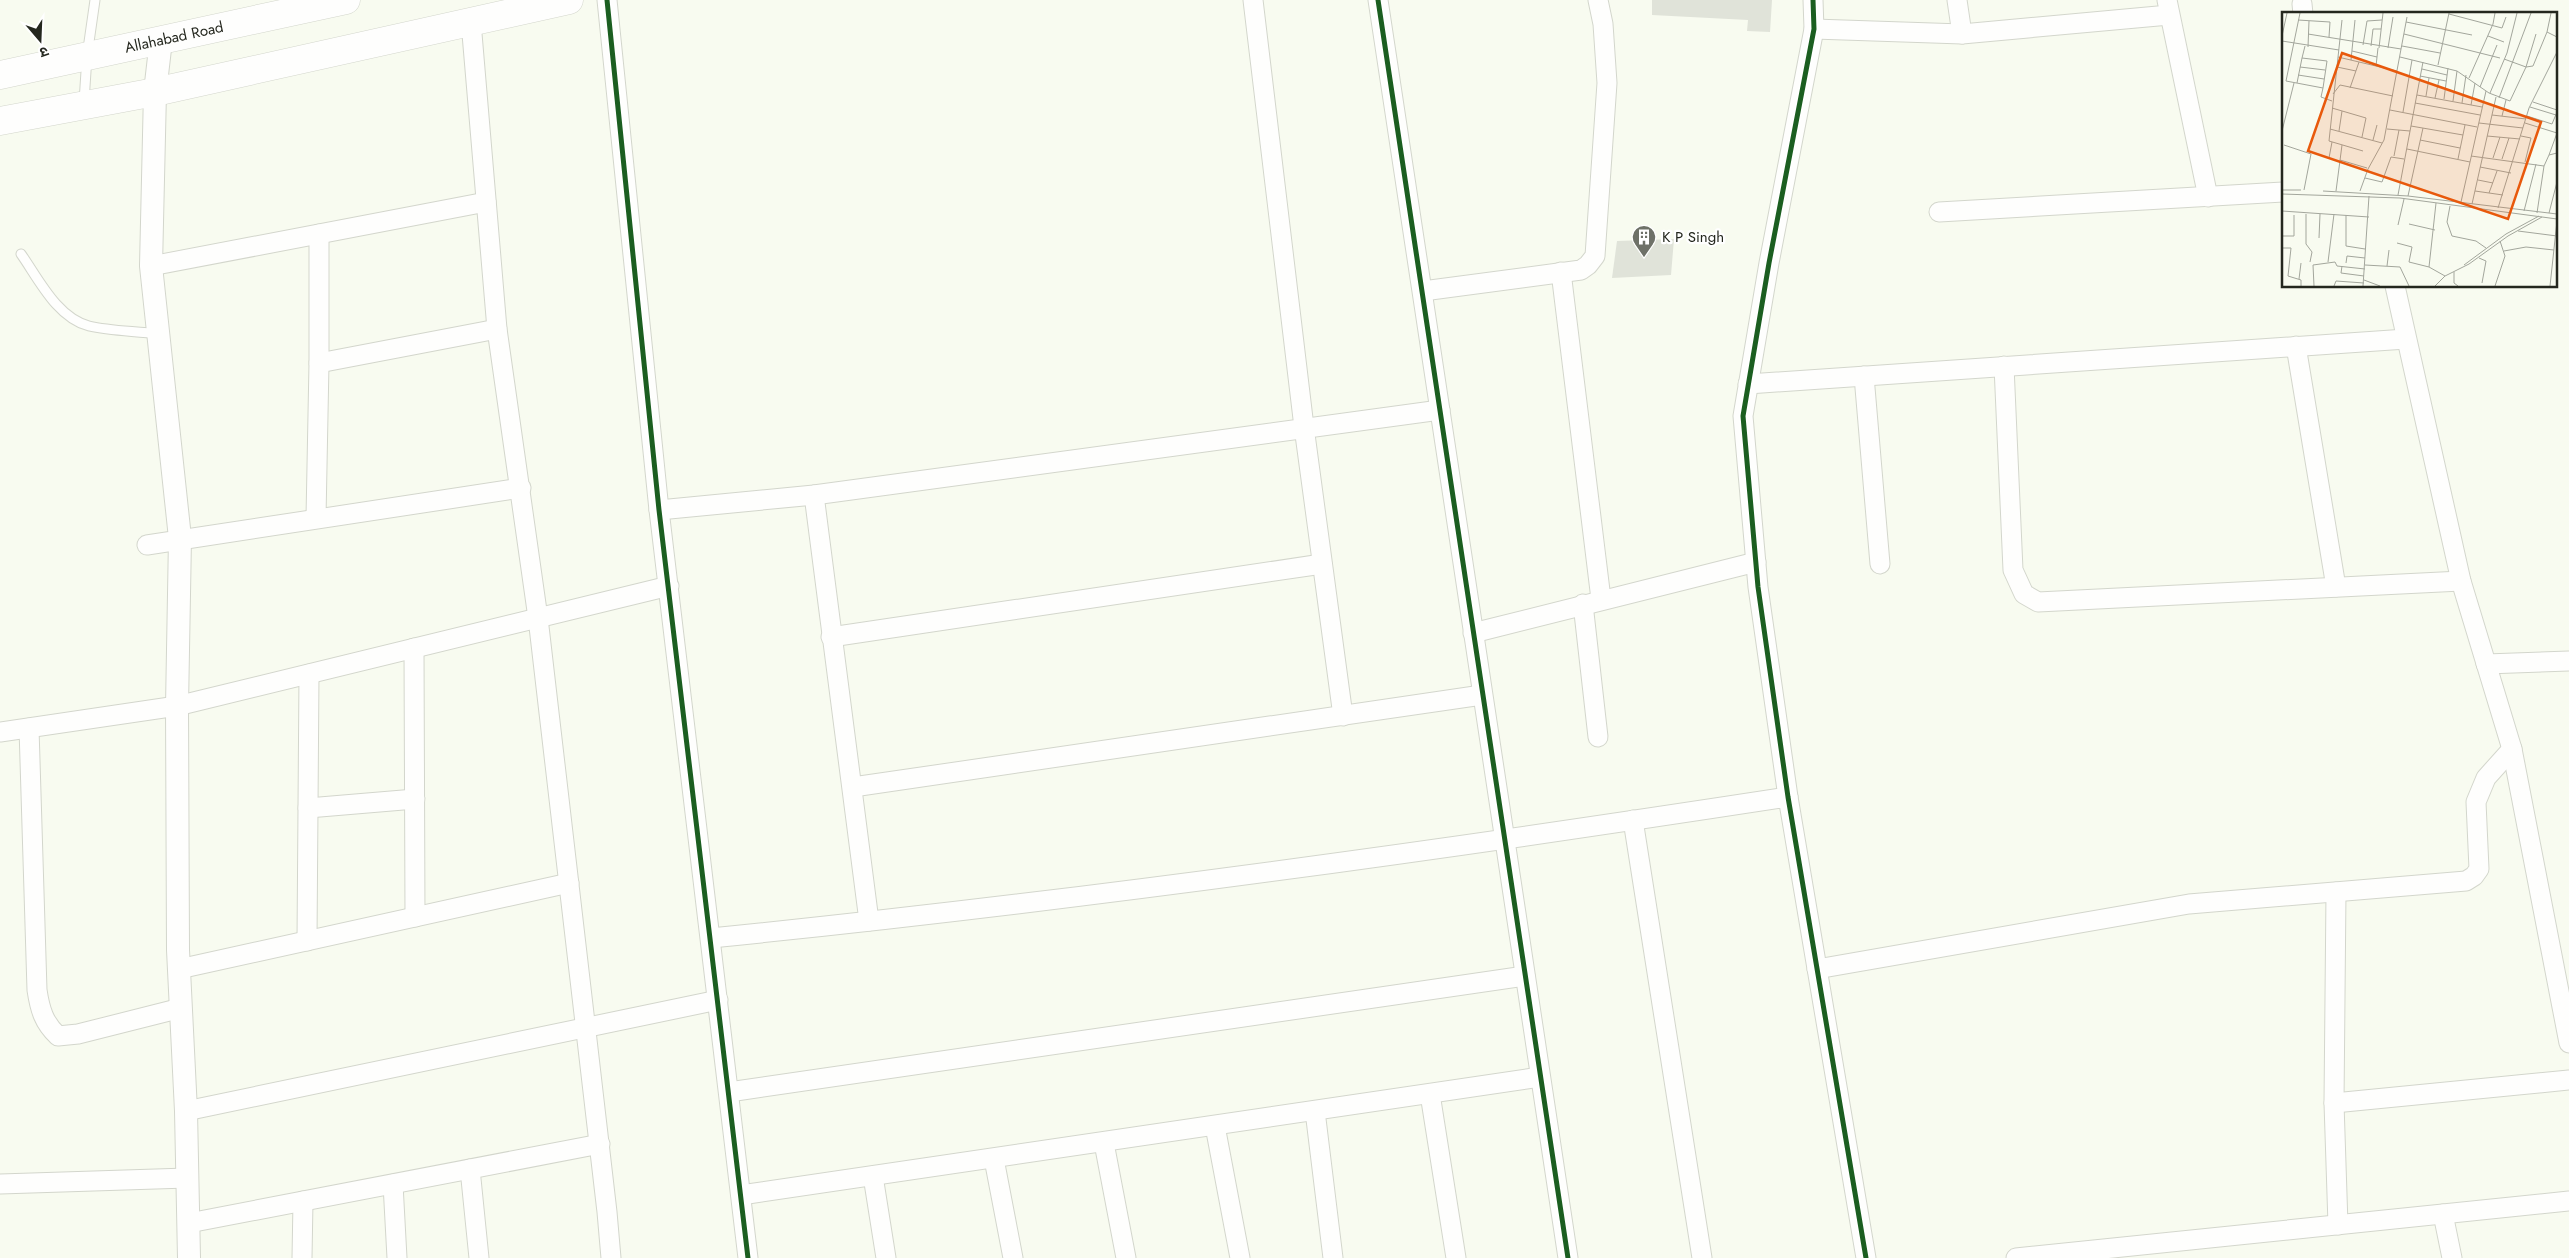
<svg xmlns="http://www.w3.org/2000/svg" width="2569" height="1258" viewBox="0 0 2569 1258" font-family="Jost,'Noto Sans Devanagari',sans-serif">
<rect width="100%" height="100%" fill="#f8fbf0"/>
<g fill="#e0e3d9">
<polygon points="1652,0 1772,0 1770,32 1747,31 1748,20 1652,15"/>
<polygon points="1674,239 1671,275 1612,278 1617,241"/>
</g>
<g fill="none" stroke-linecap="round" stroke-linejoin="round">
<g stroke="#d3d6cc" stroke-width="11">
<g id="service">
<polyline points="84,102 87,56 95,0"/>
<path d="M 21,254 C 38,278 57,318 89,326 C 110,331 135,331 158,334"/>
</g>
</g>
<g stroke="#d3d6cc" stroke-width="21">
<g id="minor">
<polyline points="607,0 659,510 748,1258"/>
<polyline points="1253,0 1304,427 1343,716"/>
<polyline points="1378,0 1568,1258"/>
<polyline points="1813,0 1814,29 1769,263 1743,416 1758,587 1788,797 1866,1258"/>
<polyline points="1957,0 1962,34"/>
<polyline points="2167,0 2208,197"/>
<polyline points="2302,4 2303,14"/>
<polyline points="471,22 497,329 538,618 607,1212 611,1258"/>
<polyline points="1814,29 1962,34 2169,15"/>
<polyline points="1939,212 2283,192"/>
<polyline points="151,266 486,202"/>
<polyline points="1561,272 1601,599"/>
<polyline points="2395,286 2461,581 2512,749 2569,1043"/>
<polyline points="1423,291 1581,270 1588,265 1595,256 1607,83 1603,24 1598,0"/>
<polyline points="2296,346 2336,587"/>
<polyline points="319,363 497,329"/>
<polyline points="2004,366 2013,570 2024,594 2038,602 2461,581"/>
<polyline points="1864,376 1880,564"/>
<polyline points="1748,384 2406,339"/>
<polyline points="814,495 869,921"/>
<polyline points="659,510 814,495 1440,410"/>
<polyline points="316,518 319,363 319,234"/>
<polyline points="147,545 521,488"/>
<polyline points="1583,604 1598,737"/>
<polyline points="1473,633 1756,562"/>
<polyline points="831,637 1322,564"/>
<polyline points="414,648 415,917"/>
<polyline points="2486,664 2569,661"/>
<path d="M 29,728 L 37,990 C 40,1010 44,1023 58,1036 L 78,1034 L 181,1008"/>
<polyline points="0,732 177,706 669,586"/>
<polyline points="853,787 1482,695"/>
<polyline points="308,808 415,799"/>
<polyline points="1633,820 1702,1258"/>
<polyline points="2336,892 2334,1103 2338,1225"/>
<path d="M 711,938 C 1071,902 1430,852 1788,797"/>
<polyline points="307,941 309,674"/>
<polyline points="179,969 569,883"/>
<polyline points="1817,969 2189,904 2466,881 2474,876 2479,869 2476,802 2486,778 2512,749"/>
<polyline points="729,1092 1525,976"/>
<polyline points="1430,1094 1456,1258"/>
<polyline points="2334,1103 2569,1080"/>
<polyline points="186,1111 718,1000"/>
<polyline points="1315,1111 1333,1258"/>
<polyline points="1215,1126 1240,1258"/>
<polyline points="1104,1143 1126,1258"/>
<polyline points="994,1159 1013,1258"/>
<polyline points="470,1169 479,1258"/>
<polyline points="873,1176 886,1258"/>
<polyline points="0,1184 187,1178"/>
<polyline points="393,1184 397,1258"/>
<polyline points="741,1195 1540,1077"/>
<polyline points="2443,1214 2452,1258"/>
<polyline points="189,1223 600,1144"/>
<polyline points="302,1258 303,1201"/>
<polyline points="2016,1258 2569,1201"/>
</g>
</g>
<g stroke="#d3d6cc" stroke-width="24">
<polyline id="tertiary" points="161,40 155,92 151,266 180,538 177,706 178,950 186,1111 189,1258"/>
</g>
<g stroke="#d3d6cc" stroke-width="29">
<g id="primary">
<path id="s1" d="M 0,75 L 346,0"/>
<polyline points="0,121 155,92 569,0"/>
</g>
</g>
<use href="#service" stroke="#fefefd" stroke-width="9"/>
<use href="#minor" stroke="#fefefd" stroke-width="19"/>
<use href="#tertiary" stroke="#fefefd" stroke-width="22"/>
<use href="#primary" stroke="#fefefd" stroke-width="28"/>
<g stroke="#fff" stroke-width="8">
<g id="cycleway">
<polyline points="607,0 659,510 748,1258"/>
<polyline points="1378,0 1568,1258"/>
<polyline points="1813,0 1814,29 1769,263 1743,416 1758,587 1788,797 1866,1258"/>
</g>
</g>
<use href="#cycleway" stroke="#1b5e20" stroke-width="5"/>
</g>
<defs>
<g id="building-pin" transform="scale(1.25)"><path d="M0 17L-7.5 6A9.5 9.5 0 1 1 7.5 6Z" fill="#6e7168" stroke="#fff"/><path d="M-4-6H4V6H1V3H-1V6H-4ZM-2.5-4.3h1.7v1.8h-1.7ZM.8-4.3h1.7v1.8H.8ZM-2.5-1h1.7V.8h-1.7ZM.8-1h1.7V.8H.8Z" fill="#fff"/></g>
</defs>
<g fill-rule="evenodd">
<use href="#building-pin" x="1644" y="237"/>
</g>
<g text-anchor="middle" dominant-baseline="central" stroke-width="4.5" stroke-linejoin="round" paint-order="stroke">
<g font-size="15" fill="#24271e" stroke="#fff">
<text stroke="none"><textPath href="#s1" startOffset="178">Allahabad Road</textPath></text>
</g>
<g font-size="15" fill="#24271e" stroke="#fff" text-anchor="start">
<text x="1662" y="237">K P Singh</text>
</g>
</g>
<g transform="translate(2282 12)">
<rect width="275" height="275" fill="#f8fbf0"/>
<path fill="none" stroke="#a3a69c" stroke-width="1" d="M 18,1 L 4,69 L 41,76 L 45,49 L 20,46 L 23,34M 269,1 L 265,20 L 275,25M 167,2 L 220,16 L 224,5M 16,8 L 48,10 L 47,25M 60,8 L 47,129 L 81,139M 124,10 L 190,23M 26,22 L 119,37M 122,22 L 218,46M 0,24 L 5,1M 206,24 L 222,30M 0,29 L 57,38M 81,33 L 85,9 L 100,8M 89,34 L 91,17 L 99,17M 120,34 L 158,41M 26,35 L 27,9M 97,36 L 101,1M 106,36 L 111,5M 70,39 L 95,45M 56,45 L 115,59M 118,45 L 175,59 L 207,81 L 228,89 L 244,55 L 251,54 L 265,20M 222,47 L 244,55 L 254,22M 69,48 L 73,8M 156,53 L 167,1M 94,54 L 96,36M 18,55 L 43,58M 55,55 L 74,59M 140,57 L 165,63M 16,63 L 42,67M 138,64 L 164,69M 187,66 L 211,12 L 213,1M 15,71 L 20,46M 198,75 L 215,33M 41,76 L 39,85 L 50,89M 68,76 L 77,50M 208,81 L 225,41 L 235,1M 51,82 L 58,73 L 111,84M 135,83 L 200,95M 144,84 L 147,66M 153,86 L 157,68M 217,86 L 249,1M 162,87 L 166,56M 171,89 L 175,59M 251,90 L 275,98M 133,91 L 198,103M 180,91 L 184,63M 189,93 L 193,71M 248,95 L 274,103M 50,96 L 84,106 L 80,125M 108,98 L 195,115M 121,100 L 130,48M 210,103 L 244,107M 220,104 L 224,88M 245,104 L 270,112 L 275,100M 197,111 L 241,116M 243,111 L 275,121 L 267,143M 129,114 L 181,123M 48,117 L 100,131M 105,117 L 128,119M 0,119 L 12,71M 57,119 L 60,99M 205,124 L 238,127M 239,124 L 249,126 L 243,150M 91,128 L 95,113M 138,128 L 178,136M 2,133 L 29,142 L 22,178M 125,137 L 188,150M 112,144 L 117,118M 189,144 L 262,154 L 267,143 L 275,141M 47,146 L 50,130M 211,146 L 218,125M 176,147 L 183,113M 220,147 L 227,126M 58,148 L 85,156M 198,155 L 229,161M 83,166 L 100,170 L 109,145 L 122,147M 196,168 L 211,171M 0,178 L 19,178M 41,179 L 126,184 L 275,202M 54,179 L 60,133M 78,179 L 86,157 L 102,128 L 125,5M 193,179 L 221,183M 207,181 L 215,159M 0,182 L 118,186 L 275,207M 116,183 L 141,50M 126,184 L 141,116M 179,190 L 204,79M 154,191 L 147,255 L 163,264M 190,192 L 214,85M 168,194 L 165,210 L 170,224 L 194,229 L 204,236M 216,196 L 247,96 L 275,40M 0,199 L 87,205M 242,199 L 254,152M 255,201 L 262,154M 267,201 L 275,170M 24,202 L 24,232 L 30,240 L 28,250M 64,203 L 64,234 L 83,237M 127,212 L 153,218M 116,213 L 122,187M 236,219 L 275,224M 0,224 L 12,224 L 12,203M 37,226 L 38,202M 115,231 L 130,235 L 127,250 L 147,255M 0,236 L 9,236 L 6,264 L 19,268 L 19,274M 222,239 L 244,235 L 272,238M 197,246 L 204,249 L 200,271M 46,250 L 52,202M 64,251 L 65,244 L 83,246M 83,253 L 118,255 L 127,274M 182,253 L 224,222 L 257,204M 60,254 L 59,261 L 82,264M 105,254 L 107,238M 172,260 L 172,271 L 176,274M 17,267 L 19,251M 82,268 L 98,274M 32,274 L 31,253 L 53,250 L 55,254 L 83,257M 52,274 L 54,269 L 82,271M 81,274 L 87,184M 153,274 L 163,264 L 187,252 L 226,224 L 260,205M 213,274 L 223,244 L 218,229M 268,274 L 275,209"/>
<path fill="#e8590c" fill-opacity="0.15" stroke="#e8590c" stroke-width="2.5" d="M 60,41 L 259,110 L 226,207 L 26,139 Z"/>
<rect width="275" height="275" fill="none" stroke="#24271e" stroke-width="2.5"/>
</g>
<g transform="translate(40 40) rotate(161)" stroke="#ffffff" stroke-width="4" paint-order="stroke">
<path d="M0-4L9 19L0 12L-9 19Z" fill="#24271e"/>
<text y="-8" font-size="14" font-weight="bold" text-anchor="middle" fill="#24271e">उ</text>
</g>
</svg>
